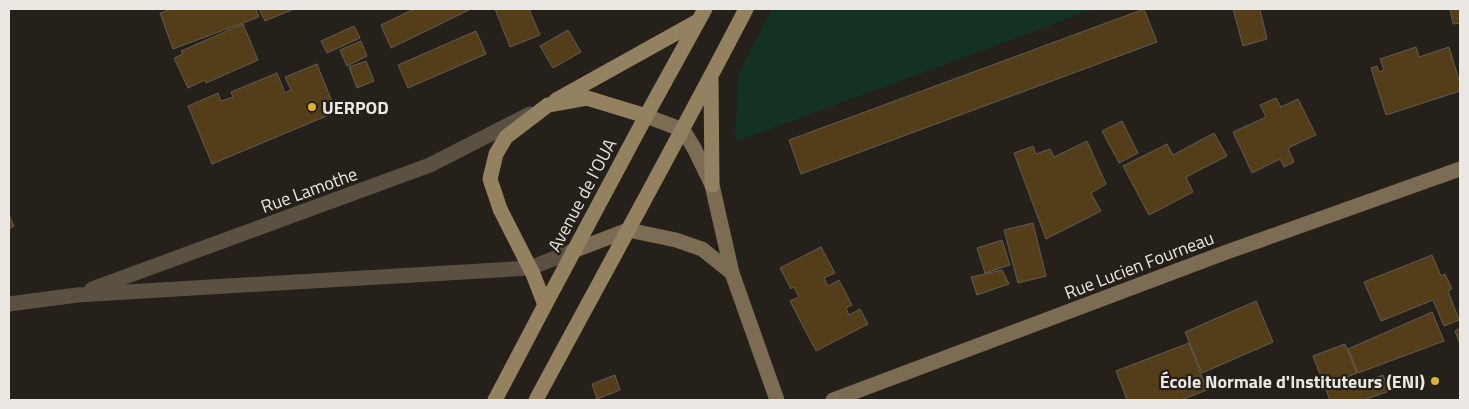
<svg xmlns="http://www.w3.org/2000/svg" width="1469" height="409" viewBox="0 0 1469 409" font-family="'Titillium Web',sans-serif">
<rect width="100%" height="100%" fill="#252019"/>
<polygon fill="#143224" points="772,9 1094,9 735,142 739,72"/>
<g fill="#543e19" stroke="#615c54">
<polygon points="172,9 256,9 259,17 173,49 160,13"/>
<polygon points="259,9 294,9 265,21"/>
<polygon points="414,9 469,9 469,10 391,48 381,25"/>
<polygon points="495,9 529,9 540,35 510,47"/>
<polygon points="1144,9 1157,42 801,174 789,140"/>
<polygon points="1233,9 1260,9 1267,39 1243,46"/>
<polygon points="1450,9 1460,9 1460,23 1453,24"/>
<polygon points="243,24 258,60 206,83 205,80 188,88 174,58 183,54 181,51"/>
<polygon points="354,26 360,38 327,53 321,41"/>
<polygon points="568,30 581,52 553,68 540,46"/>
<polygon points="476,31 486,54 408,88 398,65"/>
<polygon points="361,41 367,56 347,66 340,50"/>
<polygon points="1416,47 1419,57 1449,47 1460,83 1460,87 1459,88 1460,91 1386,115 1371,68 1377,66 1379,72 1384,70 1380,59"/>
<polygon points="366,61 374,81 357,88 349,67"/>
<polygon points="317,64 336,112 212,164 188,106 218,93 221,101 233,97 231,92 277,73 285,93 291,90 285,77"/>
<polygon points="1276,98 1281,107 1298,99 1316,135 1288,148 1294,162 1284,167 1280,159 1252,173 1233,132 1266,117 1260,105"/>
<polygon points="1122,121 1138,153 1119,163 1102,131"/>
<polygon points="1214,133 1227,156 1186,177 1193,192 1149,215 1123,166 1167,144 1173,155"/>
<polygon points="1087,141 1106,184 1091,193 1101,211 1046,239 1014,153 1033,146 1036,154 1050,149 1054,157"/>
<polygon points="9,215 14,226 9,229"/>
<polygon points="1033,223 1046,276 1018,283 1004,230"/>
<polygon points="1002,240 1010,265 985,273 977,248"/>
<polygon points="821,247 835,273 824,278 828,286 839,280 852,305 846,308 849,315 860,309 868,324 816,351 790,301 799,297 794,287 791,289 780,268"/>
<polygon points="1432,255 1441,276 1445,274 1452,289 1448,291 1459,320 1444,326 1433,300 1381,321 1364,282"/>
<polygon points="1002,270 1009,284 977,295 971,277"/>
<polygon points="1256,301 1273,342 1202,373 1185,332"/>
<polygon points="1432,312 1444,341 1358,373 1348,349"/>
<polygon points="1460,328 1460,344 1455,331"/>
<polygon points="1189,343 1207,390 1181,400 1127,400 1116,371"/>
<polygon points="1345,344 1357,373 1342,379 1346,389 1383,375 1389,391 1364,400 1330,400 1313,356"/>
<polygon points="615,375 620,390 597,399 592,384"/>
</g>
<g fill="none" stroke-linecap="round" stroke-linejoin="round">
<g stroke="#5a5142" stroke-width="15">
<polyline points="92,289 430,165 530,114"/>
<polyline points="9,304 77,295 530,268 573,251"/>
</g>
<g stroke="#7b6c53" stroke-width="15">
<polyline points="646,116 683,130 694,148 712,185 732,273 777,400"/>
<polyline points="573,251 628,230 676,240 702,249 732,273"/>
<polyline points="833,400 1224,253 1460,169"/>
</g>
<g stroke="#948160" stroke-width="15">
<polyline points="711,79 712,185"/>
<polyline points="556,100 698,21"/>
<polyline points="545,305 533,274 500,209 490,179 496,154 506,137 548,105 587,98 646,116"/>
<polyline points="495,400 545,305 646,116 705,9"/>
<path d="M 536,400 C 606,270 678,140 746,9"/>
</g>
</g>
<g fill="#dbb233" stroke="#252019" stroke-width="2">
<circle cx="312" cy="107" r="5"/>
<circle cx="1435" cy="381" r="5"/>
</g>
<g text-anchor="middle" dominant-baseline="central" stroke-width="4.5" stroke-linejoin="round" paint-order="stroke">
<g font-size="18" font-weight="bold" fill="#ebe8e3" stroke="#252019" text-anchor="start">
<text x="322" y="107">UERPOD</text>
<text x="1425" y="381" text-anchor="end">École Normale d'Instituteurs (ENI)</text>
</g>
<g font-size="18" fill="#ebe8e3" stroke="#252019">
<text transform="translate(309 190) rotate(-20)">Rue Lamothe</text>
<text transform="translate(582 195) rotate(-62)">Avenue de l'OUA</text>
<text transform="translate(1139 265) rotate(-21)">Rue Lucien Fourneau</text>
</g>
</g>
<rect width="1469" height="409" fill="none" stroke="#ebe8e3" stroke-width="20"/>
</svg>
